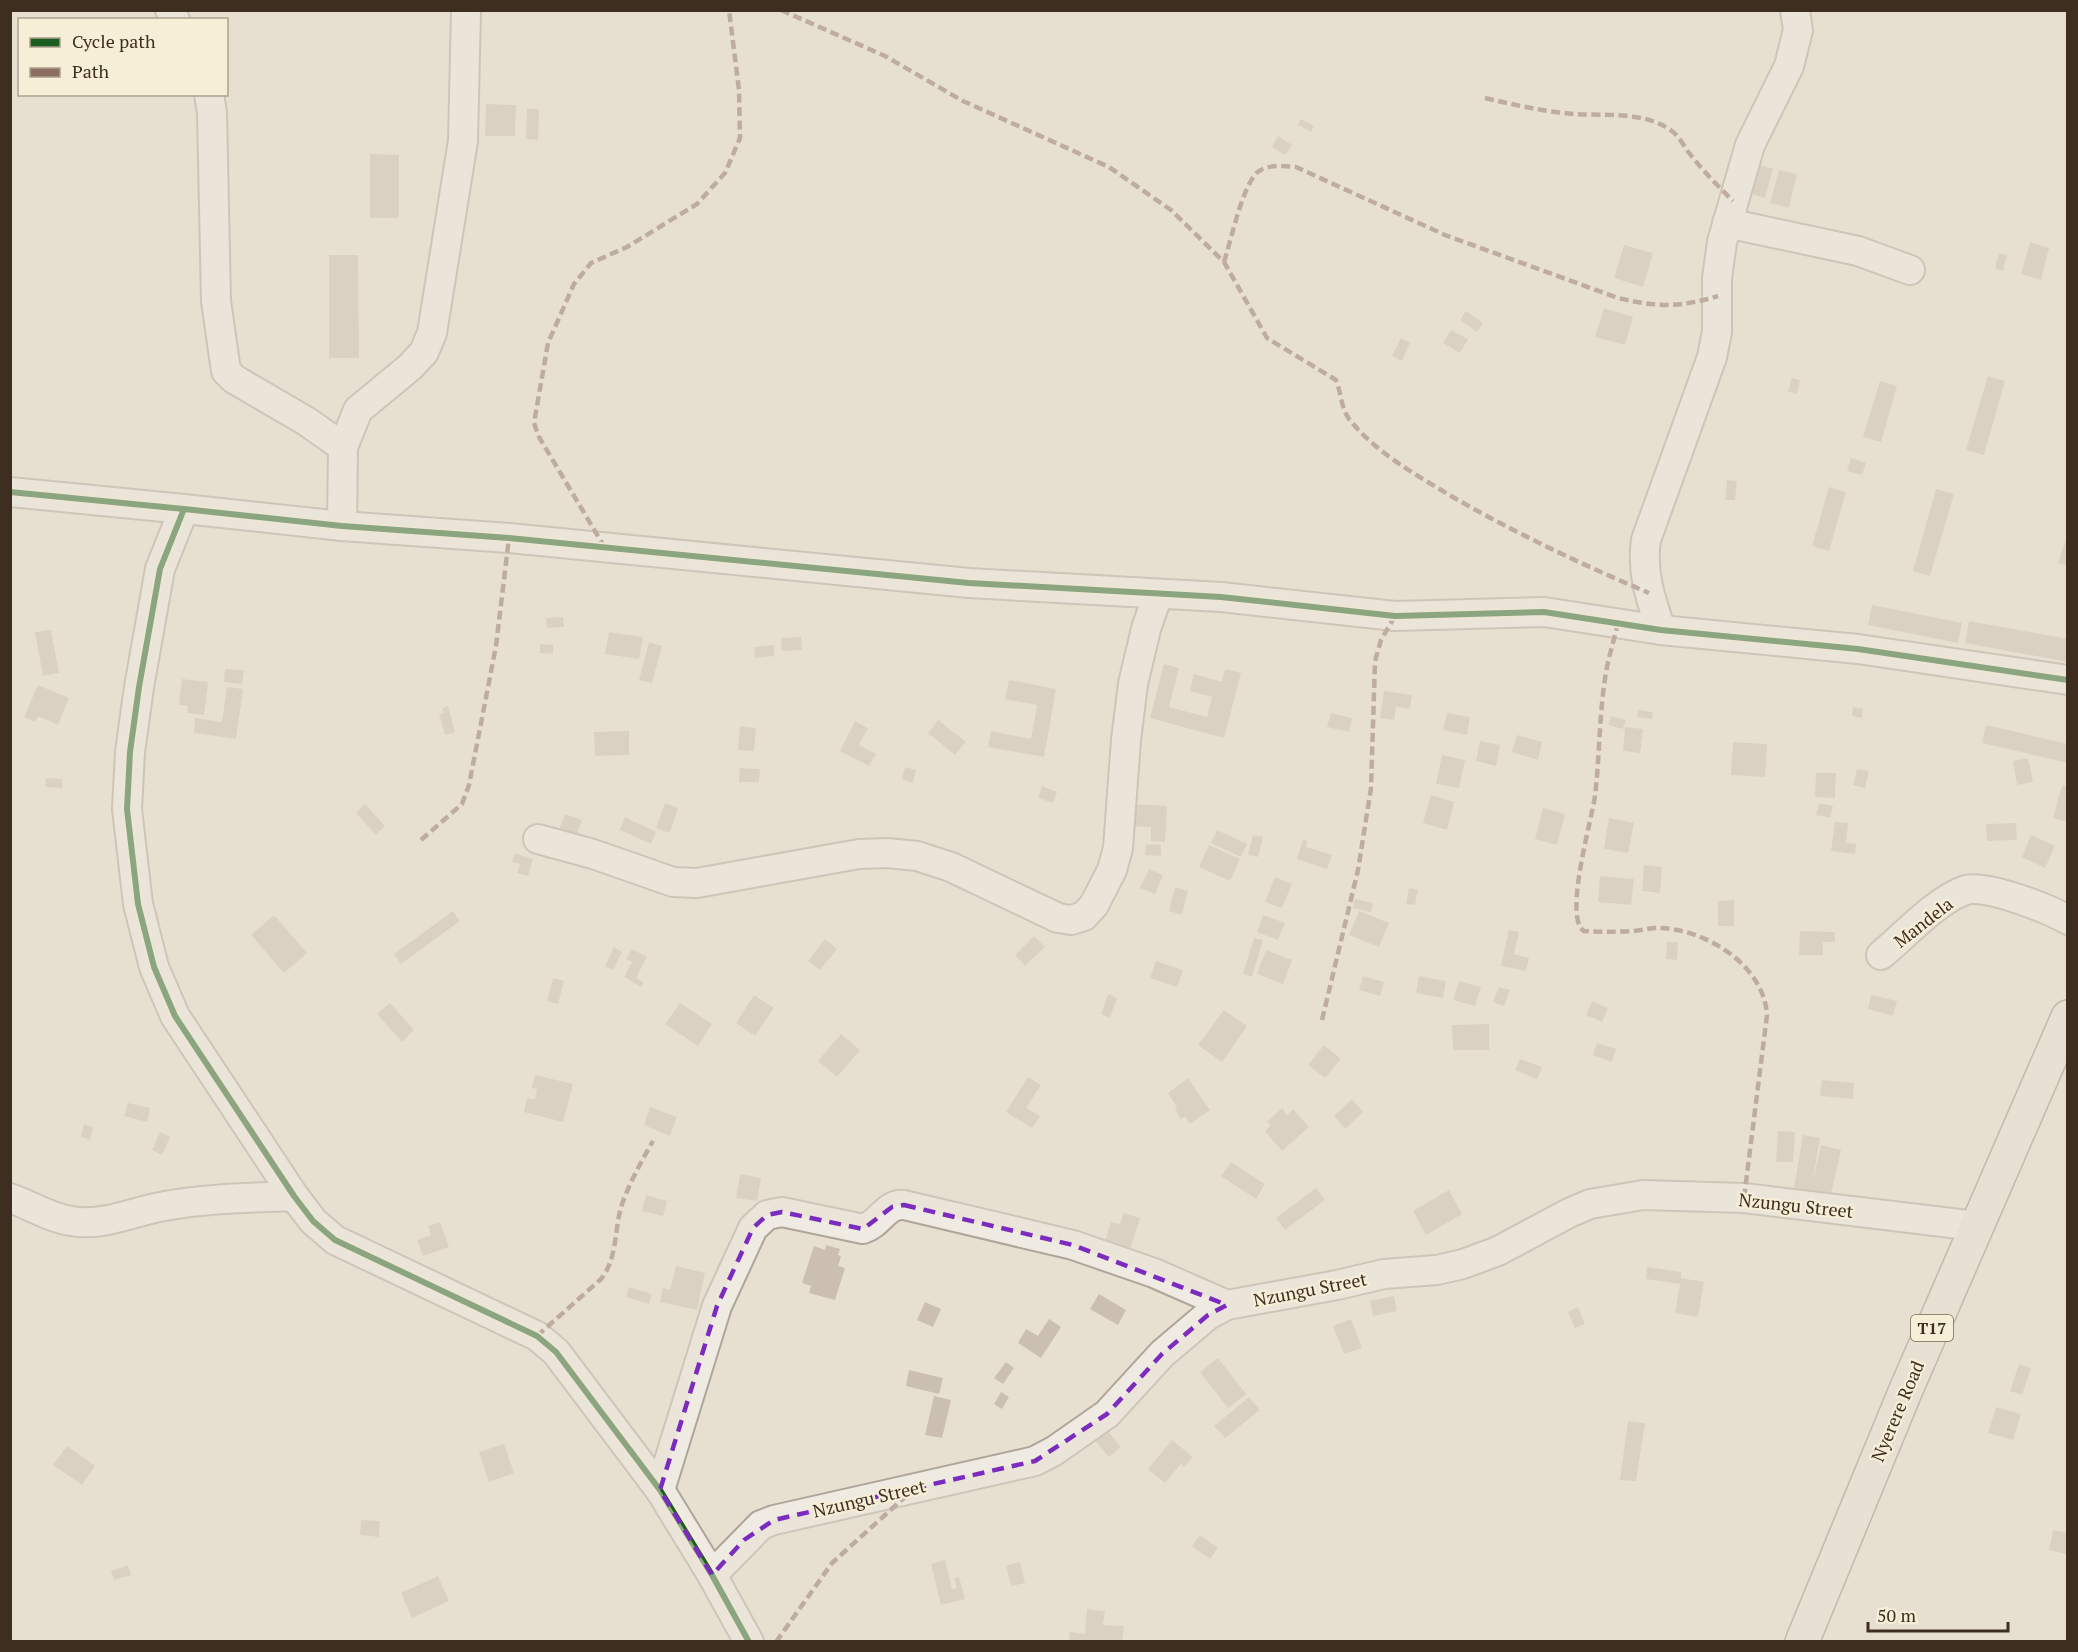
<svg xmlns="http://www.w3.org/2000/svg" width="2078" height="1652" viewBox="0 0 2078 1652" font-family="'PT Serif',serif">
<rect width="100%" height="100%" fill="#e7e0d1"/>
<g fill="#cbbfb2">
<polygon points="486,104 516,105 515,136 485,136"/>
<polygon points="527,109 539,109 538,140 526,139"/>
<polygon points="1301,119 1314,126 1311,132 1298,125"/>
<polygon points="1278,136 1292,145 1285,155 1272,147"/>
<polygon points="370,154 399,155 399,218 370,218"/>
<polygon points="1760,165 1773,169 1765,198 1752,194"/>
<polygon points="1779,170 1797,174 1789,208 1770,203"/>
<polygon points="2030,242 2049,248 2041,280 2021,274"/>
<polygon points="1624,245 1653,253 1643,287 1614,278"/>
<polygon points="1999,253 2007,255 2003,271 1995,268"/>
<polygon points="329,255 358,255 359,358 329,358"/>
<polygon points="1604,308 1633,317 1625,345 1595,337"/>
<polygon points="1466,311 1483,323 1477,332 1460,320"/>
<polygon points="1451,330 1468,339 1460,353 1443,343"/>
<polygon points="1401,338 1410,343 1402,361 1392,356"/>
<polygon points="1988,376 2005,381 1984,455 1966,450"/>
<polygon points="1792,378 1800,380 1797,394 1788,391"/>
<polygon points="1880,381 1897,386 1881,442 1863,437"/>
<polygon points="1851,458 1866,463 1862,475 1847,471"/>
<polygon points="1727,480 1737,481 1735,500 1725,500"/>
<polygon points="1829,487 1846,492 1829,551 1812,546"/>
<polygon points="1936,489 1954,494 1930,576 1913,571"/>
<polygon points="2068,533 2068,566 2058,563"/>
<polygon points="1872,605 1962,623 1958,643 1868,625"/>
<polygon points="563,617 564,627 547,628 546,618"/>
<polygon points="1969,621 2068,639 2068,662 1965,643"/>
<polygon points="51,630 59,673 43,676 35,632"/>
<polygon points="609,632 643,637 639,659 605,654"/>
<polygon points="801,637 802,650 782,651 781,638"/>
<polygon points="649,642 662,646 652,683 639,680"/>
<polygon points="540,644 553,645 553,654 540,653"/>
<polygon points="774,645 774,656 755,658 754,647"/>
<polygon points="1164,664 1179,668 1169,707 1207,717 1212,697 1190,691 1194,674 1222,682 1225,669 1241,673 1224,738 1150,718"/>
<polygon points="225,669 244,670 242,684 224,682"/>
<polygon points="182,679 208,682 204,715 187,713 188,706 179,705"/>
<polygon points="1009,680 1056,689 1044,757 988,747 991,731 1031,739 1037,705 1005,699"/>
<polygon points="38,685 69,698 58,725 38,716 35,722 24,717"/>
<polygon points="227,687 243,689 236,739 194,733 195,718 222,722"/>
<polygon points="1384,691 1412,695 1410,709 1396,707 1394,720 1380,718"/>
<polygon points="448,706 455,732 445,735 439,714 444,713 442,708"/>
<polygon points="1853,707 1863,709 1862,718 1852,716"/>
<polygon points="1638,710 1653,712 1652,719 1637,717"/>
<polygon points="1331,713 1352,718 1349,732 1327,727"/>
<polygon points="1447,713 1470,717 1467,735 1443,730"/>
<polygon points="1611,716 1626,720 1623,729 1608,725"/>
<polygon points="938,720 966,742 955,755 928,733"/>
<polygon points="855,721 868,728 859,745 876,754 869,766 840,751"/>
<polygon points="1986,725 2068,744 2068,763 1982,743"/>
<polygon points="740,726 756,728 754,751 738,750"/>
<polygon points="1625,727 1643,729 1640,753 1623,751"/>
<polygon points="629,731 629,755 595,756 594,732"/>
<polygon points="1517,735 1542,742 1538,760 1512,752"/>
<polygon points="1480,741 1500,745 1496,766 1476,761"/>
<polygon points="1733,742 1767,744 1765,777 1731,775"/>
<polygon points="1442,755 1465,760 1459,788 1436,784"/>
<polygon points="2028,758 2033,782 2017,785 2013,761"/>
<polygon points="905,767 916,770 913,783 902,779"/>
<polygon points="740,768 760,769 759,782 739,782"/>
<polygon points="1857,769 1869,771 1865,788 1853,785"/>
<polygon points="1816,773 1836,773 1835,798 1815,797"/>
<polygon points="46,778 62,779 62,788 45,787"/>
<polygon points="2062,785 2068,786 2068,822 2053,818"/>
<polygon points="1042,786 1057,792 1053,803 1038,798"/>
<polygon points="1431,795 1454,802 1447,830 1423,823"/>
<polygon points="665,803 678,808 670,833 656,828"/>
<polygon points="1819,803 1833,806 1830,818 1816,815"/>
<polygon points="365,804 385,826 376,835 356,813"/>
<polygon points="1131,804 1167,806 1165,842 1151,841 1151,827 1129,826"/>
<polygon points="1543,808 1565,814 1557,845 1535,839"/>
<polygon points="565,814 582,820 574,842 557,836"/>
<polygon points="625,817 656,832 651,844 620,830"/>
<polygon points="1609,818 1634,823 1628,853 1604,849"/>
<polygon points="1835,822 1848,823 1846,843 1856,844 1855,854 1831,851"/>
<polygon points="2016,823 2017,840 1987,841 1986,824"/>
<polygon points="1217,830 1247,844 1241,857 1211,843"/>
<polygon points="1253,835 1263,837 1258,857 1248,855"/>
<polygon points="2031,835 2055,846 2045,868 2022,857"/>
<polygon points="1303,840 1307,841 1306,847 1332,855 1327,869 1297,859"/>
<polygon points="1146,844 1161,845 1161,856 1145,855"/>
<polygon points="1209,845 1240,859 1230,881 1199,867"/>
<polygon points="515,853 533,859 528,876 517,873 520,864 512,862"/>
<polygon points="1644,865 1662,867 1660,893 1642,891"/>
<polygon points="1149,869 1163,875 1155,894 1140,888"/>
<polygon points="1600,876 1634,879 1631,905 1598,902"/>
<polygon points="1275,877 1292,884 1282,908 1265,902"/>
<polygon points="1175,887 1188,891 1182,915 1169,911"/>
<polygon points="1409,888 1418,890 1415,905 1406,904"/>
<polygon points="1355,899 1373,903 1371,912 1353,908"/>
<polygon points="1734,900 1734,926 1718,926 1718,901"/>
<polygon points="453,911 460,921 401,964 394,954"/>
<polygon points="1359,911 1389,923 1379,947 1349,935"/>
<polygon points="274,915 307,953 284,973 251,935"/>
<polygon points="1263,915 1285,923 1278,940 1257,932"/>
<polygon points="1509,930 1519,932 1514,954 1529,958 1526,971 1501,966"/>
<polygon points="1800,931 1835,932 1835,942 1823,942 1823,955 1799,955"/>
<polygon points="1034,936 1045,947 1025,966 1015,955"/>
<polygon points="1254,938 1263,940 1252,977 1243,974"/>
<polygon points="825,939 837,949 820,970 808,961"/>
<polygon points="1667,942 1678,942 1677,960 1666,959"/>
<polygon points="614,947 622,952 613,970 605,966"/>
<polygon points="632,949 647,957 636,978 644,982 641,987 624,977 632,962 626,959"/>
<polygon points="1266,950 1292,960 1283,984 1257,974"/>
<polygon points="1156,961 1183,970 1177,987 1150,978"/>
<polygon points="1363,976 1384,982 1380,996 1359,990"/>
<polygon points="1419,976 1446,981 1443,998 1416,993"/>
<polygon points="553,978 564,981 558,1004 547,1001"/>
<polygon points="1459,981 1481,987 1475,1006 1453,1000"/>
<polygon points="1499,987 1510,990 1504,1006 1493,1002"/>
<polygon points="1108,994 1117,998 1110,1018 1101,1014"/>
<polygon points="754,995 774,1008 755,1036 736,1023"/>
<polygon points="1871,995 1897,1001 1893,1016 1868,1009"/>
<polygon points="1592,1001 1608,1008 1602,1022 1586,1015"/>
<polygon points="390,1003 414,1030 402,1042 377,1014"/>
<polygon points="680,1003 712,1024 698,1046 665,1024"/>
<polygon points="1224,1010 1247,1026 1222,1062 1198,1045"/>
<polygon points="1489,1024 1489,1050 1453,1050 1452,1025"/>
<polygon points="841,1034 860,1050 837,1077 818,1061"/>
<polygon points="1597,1043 1616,1049 1612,1062 1593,1055"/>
<polygon points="1324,1045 1341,1059 1325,1078 1308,1065"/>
<polygon points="1520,1059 1542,1067 1537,1079 1515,1070"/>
<polygon points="535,1075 573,1084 563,1122 524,1112 527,1098 535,1099 537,1089 532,1088"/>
<polygon points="1028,1077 1041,1085 1026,1108 1040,1116 1032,1128 1006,1112"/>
<polygon points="1188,1078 1210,1110 1190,1124 1185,1116 1181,1119 1175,1110 1177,1107 1168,1093"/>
<polygon points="1822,1080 1854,1083 1853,1099 1820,1096"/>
<polygon points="1352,1099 1363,1112 1345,1129 1334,1116"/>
<polygon points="128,1103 150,1108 147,1122 124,1116"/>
<polygon points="650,1107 677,1117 670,1136 644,1125"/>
<polygon points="1282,1108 1287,1115 1293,1109 1309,1127 1282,1151 1265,1131 1271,1125 1267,1122"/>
<polygon points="84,1124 93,1127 90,1140 81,1137"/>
<polygon points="1778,1131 1795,1132 1793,1162 1776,1162"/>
<polygon points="160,1132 170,1137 162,1155 152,1150"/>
<polygon points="1803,1135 1820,1138 1812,1184 1821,1145 1841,1150 1831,1194 1794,1188"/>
<polygon points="1231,1162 1265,1184 1256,1199 1221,1176"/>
<polygon points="740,1174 761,1178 757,1201 736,1198"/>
<polygon points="1316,1188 1325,1200 1285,1230 1276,1218"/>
<polygon points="1449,1190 1462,1214 1426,1235 1413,1211"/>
<polygon points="646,1195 667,1201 663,1216 642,1211"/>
<polygon points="1124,1213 1140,1218 1128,1256 1103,1248 1111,1222 1120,1224"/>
<polygon points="440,1222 449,1247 423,1256 417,1240 431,1235 428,1226"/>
<polygon points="826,1245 840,1249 838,1255 841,1256 838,1266 845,1268 835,1300 809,1293 811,1286 802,1283 814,1246 825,1250"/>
<polygon points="676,1266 705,1273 697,1310 660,1302 663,1288 670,1290"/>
<polygon points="1647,1267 1681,1272 1681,1278 1704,1282 1698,1317 1675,1313 1680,1284 1646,1279"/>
<polygon points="629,1287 652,1294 649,1304 626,1297"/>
<polygon points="1099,1294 1126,1310 1118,1325 1090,1309"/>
<polygon points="1394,1296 1397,1311 1373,1316 1370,1301"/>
<polygon points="925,1302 941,1309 933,1327 917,1320"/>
<polygon points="1578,1307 1585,1324 1575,1328 1568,1312"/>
<polygon points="1049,1319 1061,1327 1041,1358 1018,1343 1026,1329 1038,1336"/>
<polygon points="1351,1319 1362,1348 1344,1354 1333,1326"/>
<polygon points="1218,1358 1246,1394 1228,1408 1200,1372"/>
<polygon points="1006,1362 1014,1368 1003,1384 994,1378"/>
<polygon points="2019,1364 2031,1368 2022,1395 2010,1391"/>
<polygon points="909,1370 943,1378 939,1394 906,1386"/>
<polygon points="1001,1392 1009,1397 1002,1409 994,1404"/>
<polygon points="934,1396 951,1400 942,1438 925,1435"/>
<polygon points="1249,1397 1260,1410 1225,1438 1214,1426"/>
<polygon points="1996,1407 2021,1414 2013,1440 1988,1433"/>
<polygon points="1628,1421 1645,1423 1636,1481 1620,1480"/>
<polygon points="1106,1429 1121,1447 1109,1457 1094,1439"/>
<polygon points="1172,1440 1193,1457 1184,1467 1181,1464 1165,1483 1148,1469"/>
<polygon points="504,1444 514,1473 489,1482 479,1452"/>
<polygon points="67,1446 95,1466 82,1485 53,1465"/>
<polygon points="361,1520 380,1521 379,1537 360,1535"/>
<polygon points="2053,1530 2068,1533 2066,1554 2049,1550"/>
<polygon points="1200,1535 1218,1548 1210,1559 1192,1546"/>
<polygon points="945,1560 952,1589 957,1588 954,1579 959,1577 965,1599 941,1605 931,1564"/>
<polygon points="1020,1562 1025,1583 1011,1586 1006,1566"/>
<polygon points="128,1565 131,1575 114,1580 111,1571"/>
<polygon points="438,1576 449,1601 412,1618 401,1593"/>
<polygon points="1087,1609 1105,1611 1103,1625 1124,1626 1122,1642 1069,1642 1070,1632 1085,1634"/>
</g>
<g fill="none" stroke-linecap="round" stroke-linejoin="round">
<g stroke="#ada599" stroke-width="32">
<g id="minor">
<polyline points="170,10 175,20"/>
<polyline points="209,94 212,113 216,301 226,371 234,379 306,421 343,447"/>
<polyline points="1727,223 1858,251 1910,270"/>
<polyline points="10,492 184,509 342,526 509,538 969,583 1221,597 1395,616 1544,612 1661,630 1858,649 2068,680"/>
<polyline points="184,509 160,569 139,687 130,752 127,809 138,904 154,967 175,1016 294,1196 313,1221 335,1240 537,1336 556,1352 660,1490 712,1575 749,1642"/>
<polyline points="342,526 343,447 358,410 410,367 424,352 432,333 463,141 466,10"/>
<path d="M 1661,630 C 1651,600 1641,572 1646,540 L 1712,357 L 1717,332 L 1717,278 L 1722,242 L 1750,145 L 1789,66 L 1798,30 L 1795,10"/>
<polyline points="538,839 593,854 673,882 697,883 859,854 887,853 917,856 951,867 1058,918 1071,920 1084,916 1094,905 1112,870 1118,848 1126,740 1133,684 1146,629 1158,594"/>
<path d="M 1881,955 C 1904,936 1938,899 1966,890 C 1986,884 2049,909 2068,920"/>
<path d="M 10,1198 C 30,1205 50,1218 71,1221 C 103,1227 134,1211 165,1206 C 208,1198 251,1198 294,1196"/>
<path d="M 660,1490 L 717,1306 L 753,1228 L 767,1215 L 782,1212 L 863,1229 C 880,1224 886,1203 904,1205 L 1073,1245 L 1154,1273 L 1227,1305"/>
<polyline points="712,1575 761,1525 774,1520 1035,1461 1054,1451 1107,1414 1162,1354 1208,1315 1227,1305 1337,1285 1384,1274 1437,1270 1463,1264 1498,1251 1569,1213 1590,1204 1643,1195 1744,1198 1976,1226"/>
</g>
</g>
<g stroke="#928b80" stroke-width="36">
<polyline id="major" points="1802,1642 1905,1392 2068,1017"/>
</g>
<use href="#minor" stroke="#efebe3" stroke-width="28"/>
<use href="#major" stroke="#e6e1d4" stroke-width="33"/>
<g stroke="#8d6e63" stroke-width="4.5" stroke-dasharray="9 4.5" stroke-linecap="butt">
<path d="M 781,10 L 885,56 L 963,101 L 1109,167 L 1171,210 L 1224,262 L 1267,338 L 1336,380 C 1341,392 1341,408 1349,419 C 1376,453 1415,474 1451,496 C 1515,533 1581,564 1649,593"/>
<path d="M 1485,98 C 1515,105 1545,112 1575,114 C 1607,116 1647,111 1673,132 C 1680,137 1684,147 1690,154 C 1703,171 1718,186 1733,201"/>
<path d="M 1224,262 C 1231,241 1243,182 1259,171 C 1270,164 1285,166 1296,167 L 1445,235 L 1618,298 C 1657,307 1679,308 1718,296"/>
<polyline points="605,548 539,437 534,423 548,343 574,284 591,263 627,247 697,204 725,173 740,138 739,90 729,10"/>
<path d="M 1618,622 C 1615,637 1610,652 1607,667 C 1599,709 1600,754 1595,796 C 1592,819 1563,918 1584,931 C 1601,932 1617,932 1634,931 C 1642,930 1650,928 1657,928 C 1705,928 1764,965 1767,1015 L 1744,1198"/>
<polyline points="421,840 462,804 469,785 496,646 509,538"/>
<polyline points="1322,1020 1358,870 1371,788 1375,661 1381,640 1395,616"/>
<path d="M 537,1336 L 601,1279 C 618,1258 614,1229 622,1204 C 630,1182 641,1162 653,1141"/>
<polyline points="776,1642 832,1563 916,1487"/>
</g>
<g stroke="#f7eed8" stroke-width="10">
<g id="cycleway">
<polyline points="10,492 184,509 342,526 509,538 969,583 1221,597 1395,616 1544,612 1661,630 1858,649 2068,680"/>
<polyline points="184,509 160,569 139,687 130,752 127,809 138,904 154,967 175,1016 294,1196 313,1221 335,1240 537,1336 556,1352 660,1490 712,1575 749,1642"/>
</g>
</g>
<use href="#cycleway" stroke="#1b5e20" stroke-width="6"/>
</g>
<path d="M0 0H2078V1652H0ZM 904,1205 L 1073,1245 L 1227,1305 L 1208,1315 L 1162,1354 L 1107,1414 L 1035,1461 L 774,1520 L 744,1540 L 712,1575 L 660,1490 L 717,1306 L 753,1228 L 767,1215 L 782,1212 L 863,1229 L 892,1207 Z" fill="#e7e0d1" fill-opacity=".55" fill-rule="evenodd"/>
<path fill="none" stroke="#7b2cbf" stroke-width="4.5" stroke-dasharray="12 8" stroke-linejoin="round" d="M 904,1205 L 1073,1245 L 1227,1305 L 1208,1315 L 1162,1354 L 1107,1414 L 1035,1461 L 774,1520 L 744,1540 L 712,1575 L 660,1490 L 717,1306 L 753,1228 L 767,1215 L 782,1212 L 863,1229 L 892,1207 Z"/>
<g text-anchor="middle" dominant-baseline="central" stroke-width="4.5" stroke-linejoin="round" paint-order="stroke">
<rect fill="#f7eed8" stroke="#756857" stroke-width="1.5" x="1911" y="1315" width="42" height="26" rx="4.5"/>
<g font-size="16" font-weight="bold" fill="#3d2e20">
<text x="1932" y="1328">T17</text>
</g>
<g font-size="18" fill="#3d2e20" stroke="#f7eed8">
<text transform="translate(1923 922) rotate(-38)">Mandela</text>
<text transform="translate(1796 1205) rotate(6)">Nzungu Street</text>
<text transform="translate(1310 1289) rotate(-11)">Nzungu Street</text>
<text transform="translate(1897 1411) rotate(-67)">Nyerere Road</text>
<text transform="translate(869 1498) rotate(-13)">Nzungu Street</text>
</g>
</g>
<rect width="2078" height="1652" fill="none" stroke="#3d2e20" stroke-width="24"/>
<rect x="18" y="18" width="210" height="78" fill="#f7eed8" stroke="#ada18e" stroke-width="1.5"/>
<rect x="30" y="38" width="30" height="9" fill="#1b5e20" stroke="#ada18e" stroke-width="1.5"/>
<text x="72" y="48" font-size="18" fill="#3d2e20">Cycle path</text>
<rect x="30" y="68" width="30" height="9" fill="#8d6e63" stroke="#ada18e" stroke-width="1.5"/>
<text x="72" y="78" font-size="18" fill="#3d2e20">Path</text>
<path d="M1868 1622v9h140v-9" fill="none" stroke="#3d2e20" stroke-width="3"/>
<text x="1877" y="1622" font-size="18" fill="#3d2e20" stroke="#f7eed8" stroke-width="4.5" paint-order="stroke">50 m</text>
</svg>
